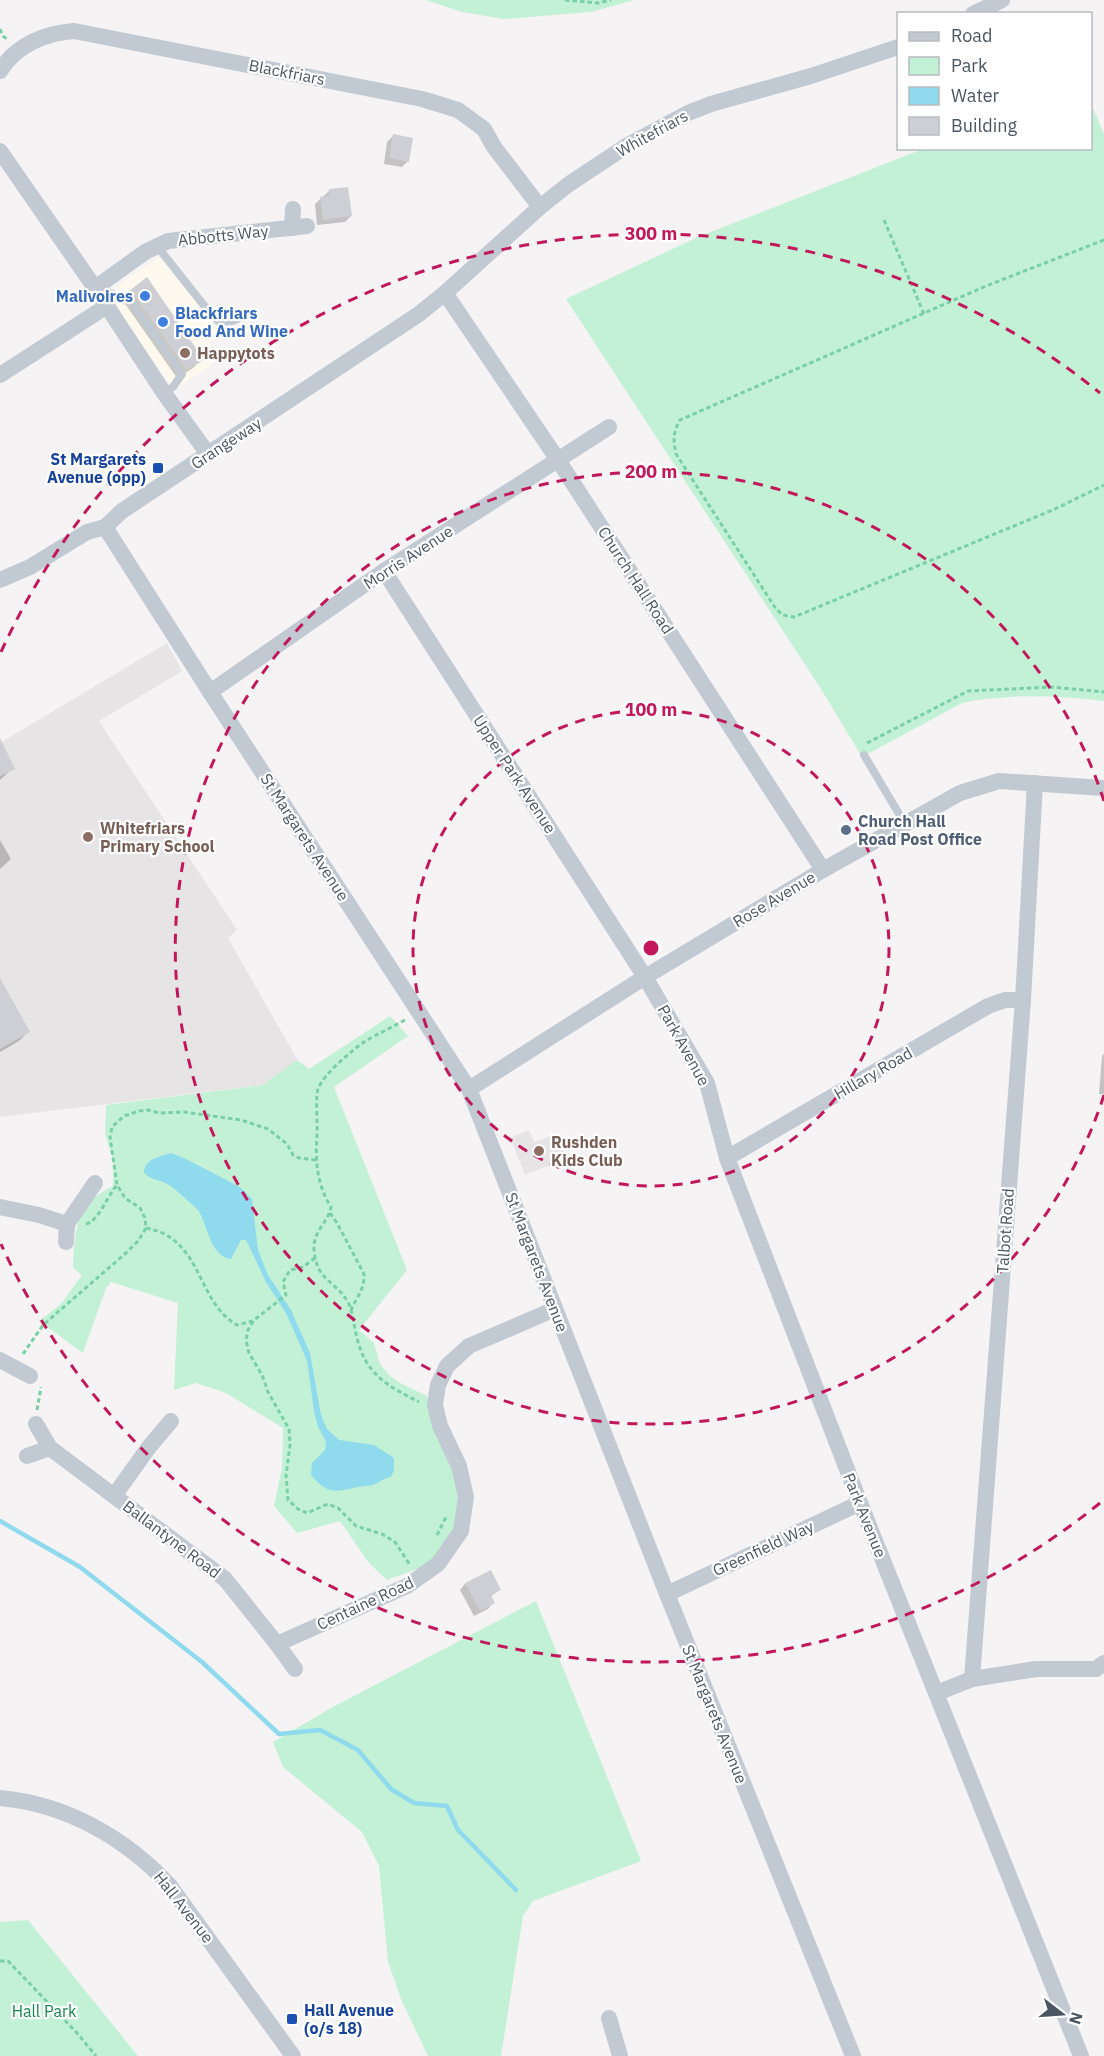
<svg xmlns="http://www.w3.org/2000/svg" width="1104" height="2056" viewBox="0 0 1104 2056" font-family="'IBM Plex Sans',sans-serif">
<rect width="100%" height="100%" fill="#f5f3f3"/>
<polygon fill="#fdf9ef" points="159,257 216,327 216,334 209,338 215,362 177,388 169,383 119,312 115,301 117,286"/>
<g fill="#e6e4e5">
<polygon points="167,643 182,671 99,721 237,930 228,938 298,1061 263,1085 0,1117 0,743"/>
<polygon points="529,1130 534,1142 556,1134 566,1159 525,1175 510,1138"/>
</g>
<g fill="#c3f1d5">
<polygon points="426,0 634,0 591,12 504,19 462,12"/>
<path d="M 1091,104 L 1104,134 L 1104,701 C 1058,696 1007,693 962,703 L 862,757 L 821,689 L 566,299 L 698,237 L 923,149 L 1090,148 Z"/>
<path d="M 390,1016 L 408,1036 L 334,1087 L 407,1270 L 359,1330 L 374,1343 L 380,1364 L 390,1376 L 402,1384 L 427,1396 L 431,1411 L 459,1476 L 456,1523 L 438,1555 L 423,1567 L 387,1580 L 369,1563 L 340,1521 L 297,1533 L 274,1506 L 282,1468 L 283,1428 L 226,1393 L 196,1383 L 174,1390 L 178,1303 L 111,1282 L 106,1288 L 83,1353 L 39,1321 L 61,1304 L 82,1275 L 73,1268 C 75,1230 75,1204 113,1186 L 113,1159 L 105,1134 L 106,1105 L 263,1085 L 297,1060 L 309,1069 Z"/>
<polygon points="536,1601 641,1861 533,1901 523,1916 501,2056 428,2056 401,1999 388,1962 379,1866 362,1832 283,1767 273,1742 331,1708"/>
<polygon points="28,1920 138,2056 0,2056 0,1922"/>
</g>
<path fill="#90daee" d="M 171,1153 L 186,1159 L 240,1187 L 252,1199 L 258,1250 L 268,1275 L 291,1310 L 310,1353 L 321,1415 L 327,1429 L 339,1440 L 374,1445 L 394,1458 L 394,1470 L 391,1477 C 383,1478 380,1482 373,1485 C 369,1486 363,1486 358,1487 C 334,1492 328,1495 311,1475 L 312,1463 L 325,1450 L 326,1441 L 318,1427 L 314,1411 L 307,1361 L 287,1315 L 266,1282 L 246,1240 L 241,1240 L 231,1259 C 210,1257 208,1225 198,1210 C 195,1207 173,1187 169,1185 C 160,1179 152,1181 144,1173 C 144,1159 159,1157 171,1153 Z"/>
<g fill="#0003">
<polygon points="393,136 408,161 402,167 384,164 387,142"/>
<polygon points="329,191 351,216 345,222 317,225 315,204"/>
<polygon points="147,279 202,359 193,368 177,378 126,305 121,303"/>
<polygon points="0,754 13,768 0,780"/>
<polygon points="0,840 11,859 0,869"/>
<polygon points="0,981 28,1032 19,1041 0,1052"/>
<polygon points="1104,1054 1104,1094 1099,1094 1102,1056"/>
<polygon points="490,1572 499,1590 490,1597 493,1603 488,1609 474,1616 460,1590 465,1584"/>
</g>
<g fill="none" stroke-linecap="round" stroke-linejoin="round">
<polyline stroke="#90daee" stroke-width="4.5" points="0,1521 80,1567 202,1662 279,1734 320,1730 358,1750 391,1789 414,1803 447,1806 458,1830 516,1890"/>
</g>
<g fill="#cdcfd5">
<polygon points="393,134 413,138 409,162 389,158"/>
<polygon points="348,187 352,216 323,220 320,197 329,196 329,189"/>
<polygon points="147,277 204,360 187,370 135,296 128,292"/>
<polygon points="0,738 15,769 0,776"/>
<polygon points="0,978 30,1032 0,1049"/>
<polygon points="491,1570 501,1590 491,1595 495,1603 480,1611 465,1583"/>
</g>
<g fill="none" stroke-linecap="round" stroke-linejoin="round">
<g stroke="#7ad0a6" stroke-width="3" stroke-dasharray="4.5 3" stroke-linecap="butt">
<polyline points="565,0 598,3 611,0"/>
<polyline points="0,29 3,36 7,39"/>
<polyline points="884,220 924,314"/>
<path d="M 1104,240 L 986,286 L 680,420 C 673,432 673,440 676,454 L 776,609 L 783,615 L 794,617 L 1055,509 L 1104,485"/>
<polyline points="867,743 968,691 1052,687 1104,692"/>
<path d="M 405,1020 C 391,1028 377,1034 364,1042 C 352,1050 322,1076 318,1089 C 315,1098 318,1123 317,1135 C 315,1161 317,1185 331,1207 C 328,1223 313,1231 314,1249 C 316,1281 335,1280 348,1302 C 353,1312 354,1327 357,1338 C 366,1375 388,1386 419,1402"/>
<path d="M 330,1213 L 337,1223 L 364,1274 C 365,1289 357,1296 351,1310"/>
<path d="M 86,1224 C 98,1222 108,1195 117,1185"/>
<path d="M 146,1228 C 203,1238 196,1302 237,1325 L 253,1321"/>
<polyline points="315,1258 303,1267 290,1270 283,1282 286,1295 254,1320 248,1330 246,1340 249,1353 262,1375 268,1392 289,1429 290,1445 286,1475 288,1500 298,1509 307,1513 328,1504 338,1508 356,1526 382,1534 395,1542 410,1565"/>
<polyline points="23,1354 43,1325 126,1253 138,1241 146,1228 145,1218 140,1208 125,1198 117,1185 110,1137 112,1127 124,1116 139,1111 148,1110 159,1113 184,1112 241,1120 268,1129 287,1144 293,1155 299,1158 316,1160"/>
<polyline points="37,1410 41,1387"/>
<polyline points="437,1535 446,1517"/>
<polyline points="0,1961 8,1961 77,2033 96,2056"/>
</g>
<g stroke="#c1cad2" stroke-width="8">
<polyline points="157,246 210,313 219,322 232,321 254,312"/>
<polyline points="98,289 130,300 182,374 173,387 164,393"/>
<polyline points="864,755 905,824"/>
</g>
<g stroke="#c1cad2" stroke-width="16">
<polyline points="973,14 1002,0"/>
<path d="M 0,71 C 16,45 45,33 74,31 L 422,99 L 458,110 L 484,129 L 494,147 L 540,207"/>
<polyline points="0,151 95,288 164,393 208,454"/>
<polyline points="292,228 293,209"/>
<polyline points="95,288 145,252 168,241 307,226"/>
<polyline points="445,293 558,460 823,870"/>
<polyline points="0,375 107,306"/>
<polyline points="105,527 210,692 469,1089 667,1594 853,2056"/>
<polyline points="384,571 645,977 707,1083 727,1158 860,1503 1081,2056"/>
<polyline points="0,580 30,567 87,532 105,527 122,511 419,314 445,293 540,207 569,184 628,145 688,113 711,104 811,76 898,47"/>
<polyline points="210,692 384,571 609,427"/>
<polyline points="469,1089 645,977 823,870 960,793 999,781 1104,788"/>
<polyline points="727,1158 988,1006 1005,1000 1023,1000"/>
<polyline points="0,1207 39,1215 67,1224"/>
<polyline points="66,1242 67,1224 95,1183"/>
<polyline points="0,1360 30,1376"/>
<polyline points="36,1424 50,1448 225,1579 277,1644 295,1669"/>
<polyline points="27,1456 50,1448"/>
<polyline points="114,1496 149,1447 171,1421"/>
<polyline points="667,1594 860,1503"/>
<polyline points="277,1644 407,1586 438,1564 461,1531 466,1497 459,1466 440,1426 435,1405 438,1385 447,1366 469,1346 555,1309"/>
<polyline points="972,1679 1023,1000 1035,783"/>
<polyline points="937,1693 972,1679 1036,1669 1096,1669 1104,1663"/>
<path d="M 0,1798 C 66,1804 126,1838 170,1886 L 293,2056"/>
<polyline points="609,2018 620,2056"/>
</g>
</g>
<g fill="none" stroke="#c2185b" stroke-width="3" stroke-dasharray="10 8">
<circle cx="651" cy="948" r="238"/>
<path d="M1104 1095A476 476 0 1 1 1104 801"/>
<path d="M1100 1503A714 714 0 0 1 1 1244M1 652A714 714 0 0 1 1100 393"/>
</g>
<g fill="#3f7fe0" stroke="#fff" stroke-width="2">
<circle cx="145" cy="296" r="6"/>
<circle cx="163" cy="322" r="6"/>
</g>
<g fill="#8d6e63" stroke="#fff" stroke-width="2">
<circle cx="185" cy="353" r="6"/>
<circle cx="88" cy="837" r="6"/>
<circle cx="539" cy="1151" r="6"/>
</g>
<g fill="#1a4fb4" stroke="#fff" stroke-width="2">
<rect x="152" y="462" width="12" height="12" rx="3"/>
<rect x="286" y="2013" width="12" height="12" rx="3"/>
</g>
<circle fill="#5c6f8a" stroke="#fff" stroke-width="2" cx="846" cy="830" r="6"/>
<g text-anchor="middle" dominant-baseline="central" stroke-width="4.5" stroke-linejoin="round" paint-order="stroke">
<g font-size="16" fill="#4a5661" stroke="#fff">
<text transform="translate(287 72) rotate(11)">Blackfriars</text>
<text transform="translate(652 133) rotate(-29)">Whitefriars</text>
<text transform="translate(223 235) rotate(-6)">Abbotts Way</text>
<text transform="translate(226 443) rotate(-33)">Grangeway</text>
<text transform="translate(408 557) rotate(-33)">Morris Avenue</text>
<text transform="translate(636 580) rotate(57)">Church Hall Road</text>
<text transform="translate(515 774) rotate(57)">Upper Park Avenue</text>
<text transform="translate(305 837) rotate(57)">St Margarets Avenue</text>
<text transform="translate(774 899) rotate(-31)">Rose Avenue</text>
<text transform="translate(684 1045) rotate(61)">Park Avenue</text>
<text transform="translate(873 1073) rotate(-30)">Hillary Road</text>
<text transform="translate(1005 1231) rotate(-86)">Talbot Road</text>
<text transform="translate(537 1262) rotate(69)">St Margarets Avenue</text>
<text transform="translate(865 1515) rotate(68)">Park Avenue</text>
<text transform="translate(172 1539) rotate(37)">Ballantyne Road</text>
<text transform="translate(763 1548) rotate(-25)">Greenfield Way</text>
<text transform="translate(365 1603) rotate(-25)">Centaine Road</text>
<text transform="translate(715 1714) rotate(68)">St Margarets Avenue</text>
<text transform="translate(184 1907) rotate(52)">Hall Avenue</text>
</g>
<g font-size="16" font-weight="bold" fill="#366cbe" stroke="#fff" text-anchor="end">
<text x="133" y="296">Malivoires</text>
<text x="175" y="313" text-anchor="start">Blackfriars<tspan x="175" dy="18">Food And Wine</tspan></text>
</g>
<g font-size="16" font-weight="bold" fill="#785e54" stroke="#fff" text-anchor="start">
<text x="197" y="353">Happytots</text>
<text x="100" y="828">Whitefriars<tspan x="100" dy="18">Primary School</tspan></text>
<text x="551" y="1142">Rushden<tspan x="551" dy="18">Kids Club</tspan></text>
</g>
<g font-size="16" font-weight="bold" fill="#164399" stroke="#fff" text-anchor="end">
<text x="146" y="459">St Margarets<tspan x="146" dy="18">Avenue (opp)</tspan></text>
<text x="304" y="2010" text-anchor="start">Hall Avenue<tspan x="304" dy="18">(o/s 18)</tspan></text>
</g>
<g font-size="16" font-weight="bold" fill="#4e5e75" stroke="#fff" text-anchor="start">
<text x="858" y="821">Church Hall<tspan x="858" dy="18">Road Post Office</tspan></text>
</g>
<g font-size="16" fill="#17864f" stroke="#fff">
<text x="44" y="2011">Hall Park</text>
</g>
</g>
<circle cx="651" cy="948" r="9" fill="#c2185b" stroke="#fff" stroke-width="3"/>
<g font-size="18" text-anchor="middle" font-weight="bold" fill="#c2185b" stroke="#fff" stroke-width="4.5" stroke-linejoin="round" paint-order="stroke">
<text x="651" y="240">300 m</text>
<text x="651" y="478">200 m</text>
<text x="651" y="716">100 m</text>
</g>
<rect x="897" y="12" width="195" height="138" fill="#ffffff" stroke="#b7bbc0" stroke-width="1.5"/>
<rect x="909" y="32" width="30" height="9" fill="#c1cad2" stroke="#b7bbc0" stroke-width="1.5"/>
<text x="951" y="42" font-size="18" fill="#4a5661">Road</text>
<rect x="909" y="57" width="30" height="18" fill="#c3f1d5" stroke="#b7bbc0" stroke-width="1.5"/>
<text x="951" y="72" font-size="18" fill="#4a5661">Park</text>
<rect x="909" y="87" width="30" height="18" fill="#90daee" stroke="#b7bbc0" stroke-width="1.5"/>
<text x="951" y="102" font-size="18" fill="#4a5661">Water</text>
<rect x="909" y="117" width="30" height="18" fill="#cdcfd5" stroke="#b7bbc0" stroke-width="1.5"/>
<text x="951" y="132" font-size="18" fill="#4a5661">Building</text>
<g transform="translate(1062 2014) rotate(107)" stroke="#ffffff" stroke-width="4.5" paint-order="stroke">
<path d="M0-4.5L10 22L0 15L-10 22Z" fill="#4a5661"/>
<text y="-9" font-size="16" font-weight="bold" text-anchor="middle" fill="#4a5661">N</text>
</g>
</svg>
